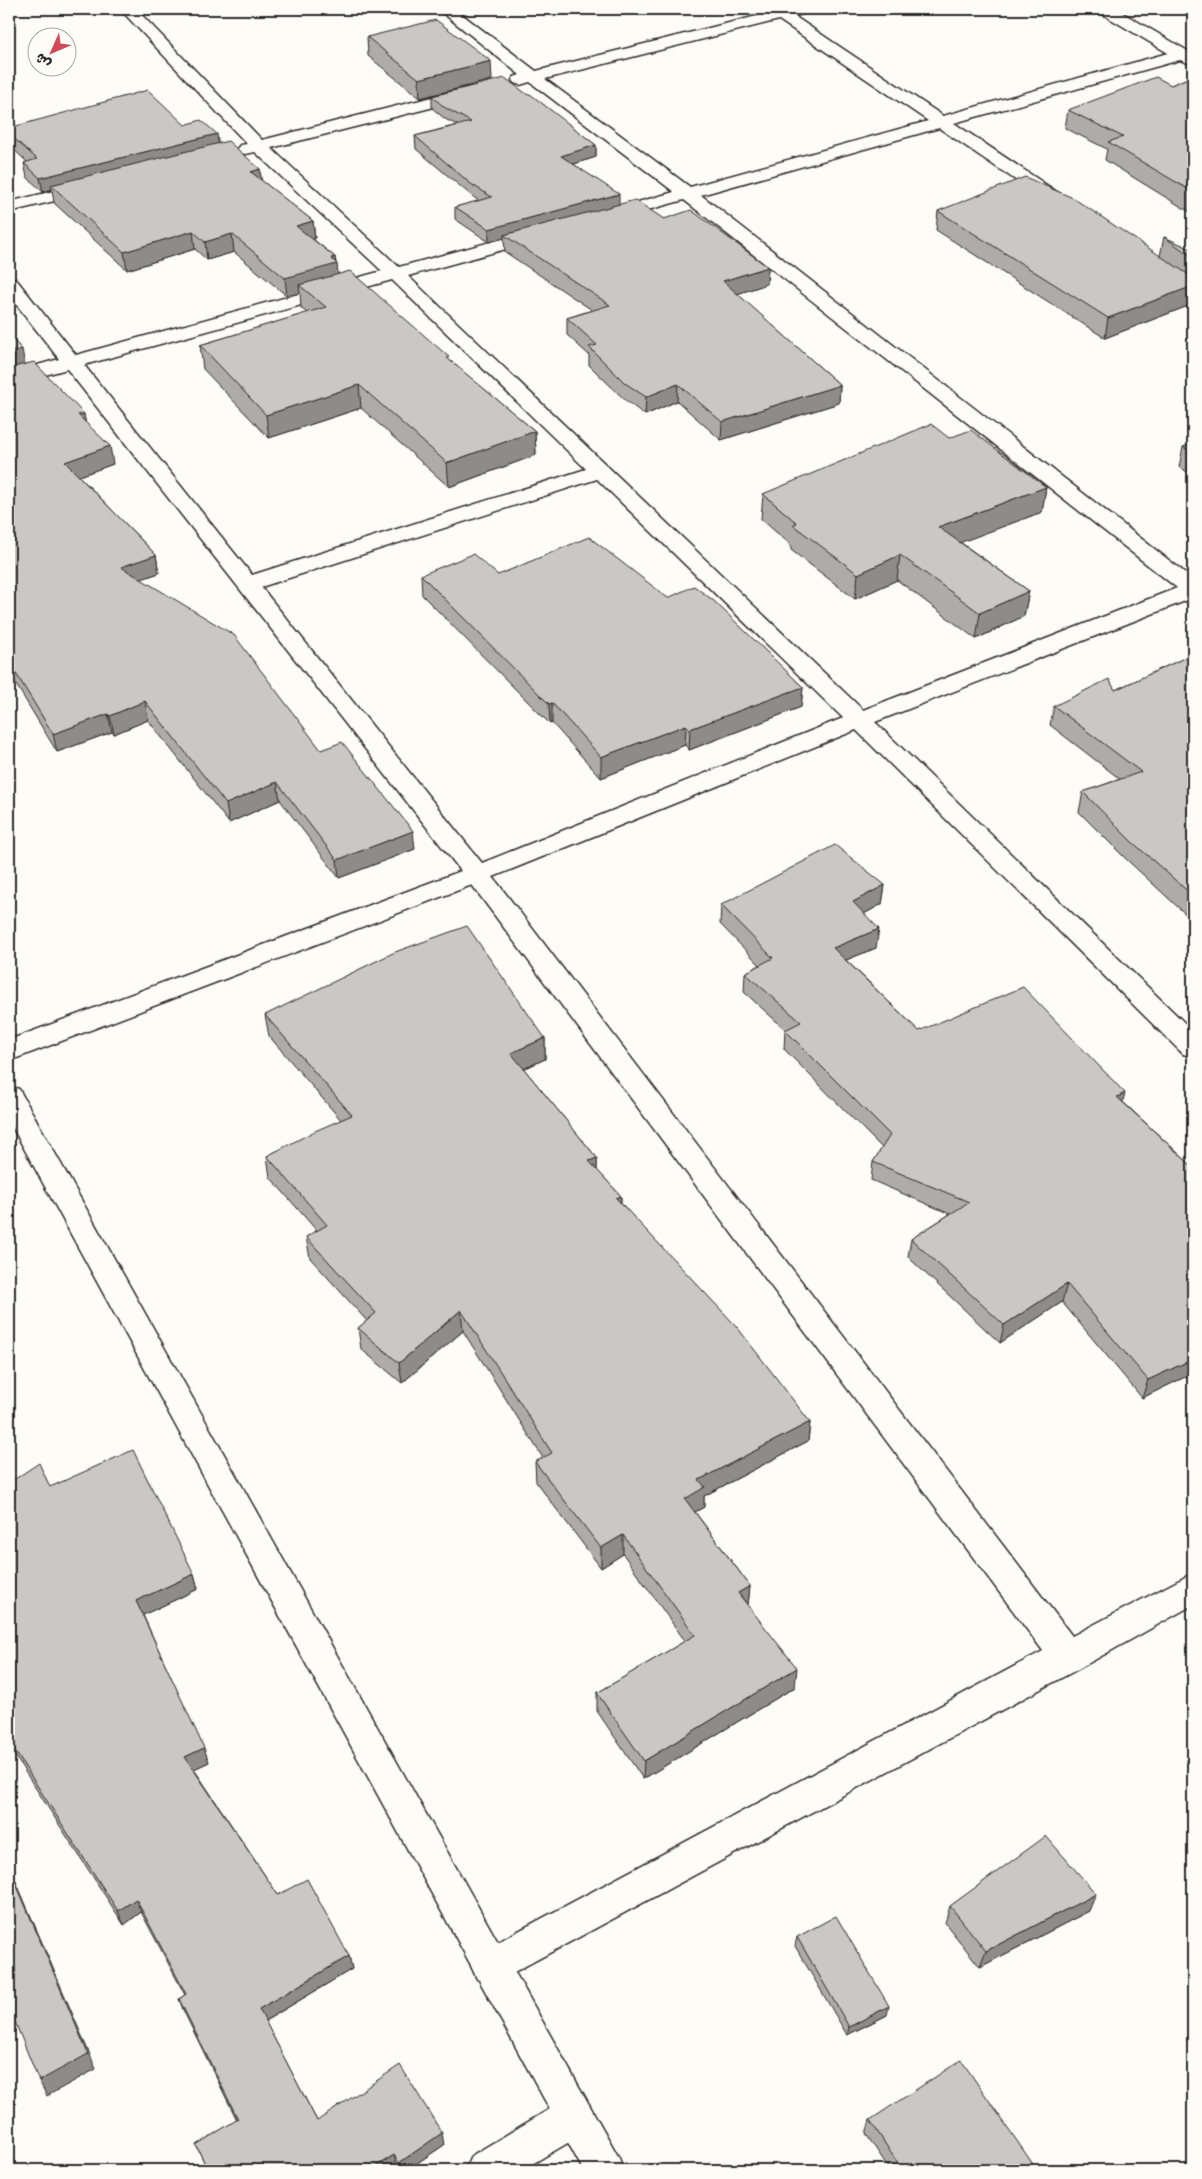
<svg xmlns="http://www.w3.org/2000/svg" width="1202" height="2179" viewBox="0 0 1202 2179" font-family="'Gochi Hand','Playpen Sans Arabic',sans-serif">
<rect width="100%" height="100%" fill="#fdfcf7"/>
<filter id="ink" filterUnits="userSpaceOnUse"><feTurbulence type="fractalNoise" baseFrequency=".02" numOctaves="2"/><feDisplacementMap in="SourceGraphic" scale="10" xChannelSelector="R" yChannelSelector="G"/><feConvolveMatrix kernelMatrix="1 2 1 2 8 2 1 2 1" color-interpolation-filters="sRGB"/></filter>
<g filter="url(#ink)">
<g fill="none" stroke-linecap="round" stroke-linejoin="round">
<g stroke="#2b2b2b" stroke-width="3">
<g id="minor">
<path d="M 120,9 L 136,9 L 262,140 L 468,88 L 474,89 L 476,93 L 474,97 L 271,148 L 399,267 L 534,230 L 546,230 L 549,234 L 546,238 L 408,276 L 863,710 L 1177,588 L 684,200 L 608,221 L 602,220 L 599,216 L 602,212 L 674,192 L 530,82 L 520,85 L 514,83 L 512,80 L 514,77 L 520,75 L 438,9 L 455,9 L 536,71 L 769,13 L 765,9 L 813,9 L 811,12 L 794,16 L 943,116 L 1168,53 L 1099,12 L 1097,9 L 1116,9 L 1193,54 L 1193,65 L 1180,60 L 954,123 L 1060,194 L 1063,198 L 1060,202 L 1048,202 L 939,128 L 701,195 L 1193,579 L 1193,598 L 875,722 L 1193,1031 L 1193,1057 L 1183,1054 L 856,730 L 493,877 L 1072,1636 L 1193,1573 L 1193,1605 L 1080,1668 L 490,1985 L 477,1979 L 471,1966 L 477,1953 L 1043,1651 L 472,885 L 9,1061 L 9,1040 L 461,871 L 67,369 L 9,385 L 9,373 L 59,359 L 9,295 L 9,277 L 16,279 L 76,355 L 382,271 L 255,152 L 246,154 L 240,153 L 237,149 L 240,145 L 247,144 ZM 779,20 L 928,121 L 690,187 L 545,79 ZM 392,280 L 586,469 L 252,575 L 84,365 ZM 597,479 L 843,718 L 482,863 L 261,587 Z"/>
<polygon points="90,182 96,183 99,187 96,191 9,212 9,202"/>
<polygon points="574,2098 588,2103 593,2117 588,2131 522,2170 465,2170 471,2156 560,2103"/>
</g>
</g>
<g stroke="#2b2b2b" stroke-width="3">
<polygon id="tertiary" points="9,1086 19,1089 618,2156 624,2170 583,2170 9,1121"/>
</g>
<use href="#minor" fill="#fdfcf7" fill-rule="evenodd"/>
<use href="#tertiary" fill="#fdfcf7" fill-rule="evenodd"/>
</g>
<g fill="#adaca9" stroke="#2b2b2b">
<polygon points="367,37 492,80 420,98 368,56"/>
<polygon points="1193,76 1193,214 1105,160 1107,149 1065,128 1068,110 1171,85"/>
<polygon points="528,95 596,145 596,157 574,164 619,204 664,219 768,267 767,284 737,294 840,385 839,403 721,440 677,401 645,415 625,400 589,365 589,355 567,335 567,318 592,310 505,252 504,238 489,242 455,219 455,207 479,201 472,196 416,149 415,136 457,125 445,119 432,108 432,96"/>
<polygon points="185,125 218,144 260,169 261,180 313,221 315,239 313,239 335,257 338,274 449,360 535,431 536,455 449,487 361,408 269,438 203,369 200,345 307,313 301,308 300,293 287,296 234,252 207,260 195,249 127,270 54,203 52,189 43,192 27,177 24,163 27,162 9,145 9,128"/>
<polygon points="938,211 1160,256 1164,237 1193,250 1193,304 1105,338 936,230"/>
<polygon points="9,336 25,364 84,414 85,422 113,464 79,476 156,555 159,573 141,579 321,750 415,849 339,878 280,800 229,823 148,720 114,734 112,732 57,752 9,673"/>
<polygon points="949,438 1046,487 1042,512 960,542 1029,591 1024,616 976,639 897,580 855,599 791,550 791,545 761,519 763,494"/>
<polygon points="1193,444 1193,475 1179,467 1183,447"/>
<polygon points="421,575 498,575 668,598 803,687 801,707 689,750 685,745 601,778 552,723 550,724 422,595"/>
<polygon points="1193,654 1193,921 1126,859 1079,812 1083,792 1120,779 1050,725 1054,706 1115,690"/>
<polygon points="885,885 882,904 864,914 876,948 846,960 919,1031 1122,1101 1193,1167 1193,1373 1142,1398 1062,1302 1000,1343 908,1257 911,1239 950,1214 871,1180 873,1162 882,1148 784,1049 785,1030 786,1030 744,992 745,973 760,965 720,924 721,905"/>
<polygon points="265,1015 545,1038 545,1059 524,1069 597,1158 597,1170 621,1196 621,1203 810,1422 808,1441 704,1496 704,1507 695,1512 750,1586 748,1605 795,1687 643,1779 597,1711 597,1693 685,1641 623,1554 601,1568 536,1482 535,1462 543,1458 463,1331 402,1383 361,1349 358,1328 367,1321 310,1258 306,1237 317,1231 270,1177 267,1156 341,1120 269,1036"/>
<polygon points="9,1483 50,1487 194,1574 198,1589 143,1615 209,1762 194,1769 278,1895 349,1956 352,1969 265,2021 317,2121 444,2145 407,2170 399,2170 397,2167 391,2170 208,2170 196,2145 237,2120 184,2012 179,1999 185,1995 141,1912 124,1925 9,1747"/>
<polygon points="950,1906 1089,1911 980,1967 945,1923"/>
<polygon points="797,1937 887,2015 847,2035 795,1946"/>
<polygon points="870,2120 1037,2170 890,2170 866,2134"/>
</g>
<g fill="#8d8c89" stroke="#2b2b2b">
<polygon points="491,61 492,80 420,98 419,79"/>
<polygon points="217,134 219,148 51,185 52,189 43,192 40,178"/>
<polygon points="596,145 596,157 561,168 561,156"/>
<polygon points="260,169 262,187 251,172"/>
<polygon points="619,194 619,206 504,235 504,238 489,242 489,229"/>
<polygon points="313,221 315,239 298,244 296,226"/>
<polygon points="193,231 195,249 127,270 124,252"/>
<polygon points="232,234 234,252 207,260 205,242"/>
<polygon points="335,257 336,264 337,264 339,282 299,285 300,293 287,296 285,278"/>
<polygon points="768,267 767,284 722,299 723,281"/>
<polygon points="1193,286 1193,304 1105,338 1108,318"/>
<polygon points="22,349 25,366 9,371 9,353"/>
<polygon points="678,384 677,401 645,415 646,397"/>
<polygon points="359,385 361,408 269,438 266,415"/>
<polygon points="840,385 839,403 721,440 722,422"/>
<polygon points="84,414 87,431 78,415"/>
<polygon points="535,431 536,455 449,487 447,463"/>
<polygon points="110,446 113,464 69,480 65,462"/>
<polygon points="1046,487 1042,512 935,552 938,527"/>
<polygon points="156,555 159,573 125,585 121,567"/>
<polygon points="900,555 897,580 855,599 858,574"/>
<polygon points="1029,591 1024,616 976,639 980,613"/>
<polygon points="803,687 801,707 689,750 690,729"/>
<polygon points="145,701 148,720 114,734 110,716"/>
<polygon points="552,703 552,723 550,724 549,704"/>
<polygon points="108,714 112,732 57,752 53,734"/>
<polygon points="686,725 685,745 601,778 601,757"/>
<polygon points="277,782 280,800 229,823 226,804"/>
<polygon points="413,831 415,849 339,878 337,860"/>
<polygon points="885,885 882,904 851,921 853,902"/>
<polygon points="879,929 876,948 831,966 833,948"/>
<polygon points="545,1038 545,1059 512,1074 511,1053"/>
<polygon points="1125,1093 1120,1112 1117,1097"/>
<polygon points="597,1158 597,1178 589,1161"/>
<polygon points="621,1196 620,1217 616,1198"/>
<polygon points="1067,1284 1062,1302 1000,1343 1004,1325"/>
<polygon points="461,1310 463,1331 402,1383 399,1363"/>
<polygon points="1193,1359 1193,1373 1142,1398 1148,1380"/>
<polygon points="810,1422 808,1441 704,1496 704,1507 684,1518 685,1499 699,1480"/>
<polygon points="623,1535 623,1554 601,1568 601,1548"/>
<polygon points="194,1574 198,1589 141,1616 136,1601"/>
<polygon points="750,1586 748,1605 738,1593"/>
<polygon points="797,1668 795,1687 643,1779 644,1761"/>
<polygon points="204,1748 209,1762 190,1771 185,1757"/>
<polygon points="9,1865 96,2069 47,2096 39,2081"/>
<polygon points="1096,1894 1089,1911 980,1967 986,1951"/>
<polygon points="136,1899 141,1912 124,1925 118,1911"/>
<polygon points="349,1956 352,1969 263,2022 259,2009"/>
<polygon points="9,2005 14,2015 9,2018"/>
<polygon points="889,2006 887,2015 847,2035 849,2027"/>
<polygon points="442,2133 444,2145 407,2170 400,2170 399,2163"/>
<polygon points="394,2155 397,2167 391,2170 370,2170"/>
</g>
<g fill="#c9c8c4" stroke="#2b2b2b">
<polygon points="436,20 491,61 419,79 367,37"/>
<polygon points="1193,76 1193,192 1108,142 1123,137 1068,110 1156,77 1171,85"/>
<polygon points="505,78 528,95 530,94 596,145 561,156 619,194 489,229 455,207 492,197 471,184 415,136 471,122 444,107 432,96"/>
<polygon points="148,90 185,125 201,120 217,134 40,178 24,163 37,159 9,134 9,128"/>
<polygon points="228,141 260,169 251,172 313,221 296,226 335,257 331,258 337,264 285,278 232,234 205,242 193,231 124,252 51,185"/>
<polygon points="1025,177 1073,198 1189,275 1193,276 1193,286 1108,318 938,211"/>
<polygon points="635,200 664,219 691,210 768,267 723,281 840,385 722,422 678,384 646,397 625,383 589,347 597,345 567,318 610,305 504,235"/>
<polygon points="1164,237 1193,250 1193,257"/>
<polygon points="350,271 449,357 447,358 535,431 447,463 359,385 266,415 200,345 326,307 299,285"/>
<polygon points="9,336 22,349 9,353"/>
<polygon points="34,362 84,414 78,415 110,446 65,462 156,555 121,567 234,635 321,750 342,742 413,831 337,860 277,782 226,804 145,701 110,716 108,714 53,734 9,662 9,368"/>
<polygon points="931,424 949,438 971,430 1046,487 938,527 1029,591 980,613 900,555 858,574 793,525 797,523 763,494"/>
<polygon points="1193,444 1193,453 1183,447"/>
<polygon points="589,537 668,598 694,586 714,601 803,687 690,729 686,725 601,757 552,703 549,704 421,575 473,554 498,575"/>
<polygon points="1193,654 1193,896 1130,840 1083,792 1141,772 1054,706 1109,679 1115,690"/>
<polygon points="835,845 885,885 853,902 879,929 833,948 919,1031 1023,987 1125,1093 1117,1097 1193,1167 1193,1359 1148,1380 1067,1284 1004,1325 911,1239 969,1202 873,1162 890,1135 785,1030 801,1022 745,973 773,958 721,905"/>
<polygon points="467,926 545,1038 511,1053 597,1158 589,1161 621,1196 616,1198 737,1327 810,1422 699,1480 705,1487 685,1499 750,1586 738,1593 797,1668 644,1761 597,1693 695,1635 623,1535 601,1548 535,1462 552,1453 461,1310 399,1363 358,1328 376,1313 306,1237 327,1225 267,1156 315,1131 352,1115 265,1015 395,952"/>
<polygon points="133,1450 194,1574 136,1601 204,1748 185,1757 278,1895 307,1879 349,1956 259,2009 317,2121 400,2065 442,2133 399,2163 394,2155 370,2170 208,2170 196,2145 238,2119 179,1999 186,1994 136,1899 118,1911 9,1742 9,1483 39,1463 50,1487"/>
<polygon points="1046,1836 1096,1894 986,1951 950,1906"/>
<polygon points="9,1867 88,2054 39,2081 9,2007"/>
<polygon points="836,1916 889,2006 849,2027 797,1937"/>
<polygon points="961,2060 1037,2170 902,2170 870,2120"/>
</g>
</g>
<rect width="1202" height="2179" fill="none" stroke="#fdfcf7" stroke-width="30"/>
<rect x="15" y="15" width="1172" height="2149" fill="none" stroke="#2b2b2b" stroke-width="2" filter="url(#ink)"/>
<g transform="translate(52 52) rotate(225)"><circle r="24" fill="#fdfcf7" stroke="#a9a8a5"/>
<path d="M0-4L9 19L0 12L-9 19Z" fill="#d1495b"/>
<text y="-8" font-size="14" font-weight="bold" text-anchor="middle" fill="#2b2b2b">ش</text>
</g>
</svg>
